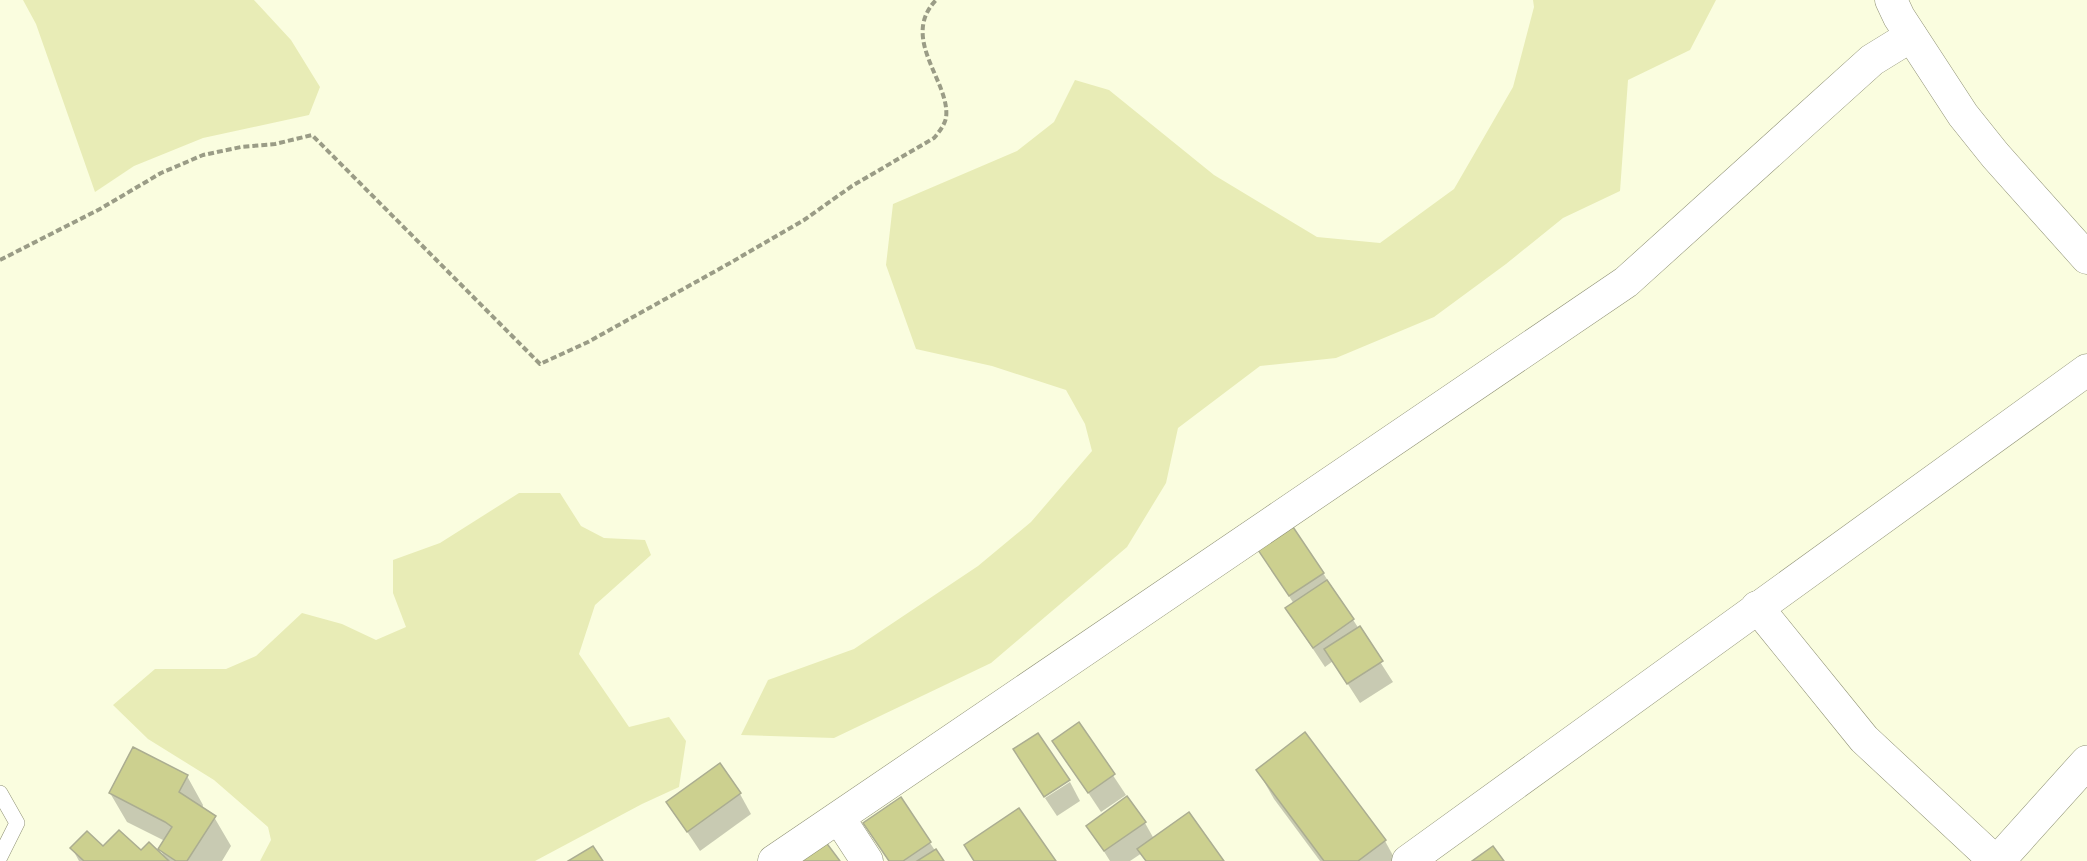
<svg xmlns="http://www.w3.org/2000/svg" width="2087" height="861" viewBox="0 0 2087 861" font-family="Barlow,sans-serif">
<rect width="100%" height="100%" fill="#fafddf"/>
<g fill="#e8ecb6">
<polygon points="23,0 254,0 291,40 320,87 309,115 203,138 134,166 95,192 36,24"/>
<polygon points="1533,0 1716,0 1690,50 1628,80 1620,191 1563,218 1506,264 1434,317 1336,358 1260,366 1178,428 1166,483 1127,547 991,663 834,738 741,735 768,680 854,649 978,566 1031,522 1092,451 1085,424 1066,390 992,366 916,349 886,265 893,204 1017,151 1054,122 1075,80 1109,90 1214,175 1317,237 1380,243 1454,189 1513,87 1534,7"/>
<polygon points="519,493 560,493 581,526 604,538 645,540 651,555 595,605 579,654 629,727 669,717 686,741 679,787 642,804 535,861 260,861 271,840 268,827 214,780 148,739 113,705 155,669 226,669 256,656 302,613 342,624 376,640 406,627 393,593 393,560 440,543"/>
</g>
<g fill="#0003">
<polygon points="1258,547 1323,573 1393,682 1360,703 1333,661 1325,667 1299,628 1287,609 1294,604"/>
<polygon points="1079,724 1126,795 1101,812 1054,741"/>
<polygon points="1258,771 1385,841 1396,861 1320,861 1274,799"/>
<polygon points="187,776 203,805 202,809 214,817 231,846 222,861 79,861 72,848 103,848 141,853 165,858 160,849 165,841 127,822 110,793"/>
<polygon points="1070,782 1080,801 1057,816 1045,798"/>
<polygon points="740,794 751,814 700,851 668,803"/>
<polygon points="1145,823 1154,839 1222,861 1146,861 1142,853 1130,861 1110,861 1088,826"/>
<polygon points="930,843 942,861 889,861"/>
</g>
<g fill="#ccd08f" stroke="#abad91" stroke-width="1.5">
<polygon points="1291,524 1324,573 1289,596 1256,547"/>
<polygon points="1327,580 1354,619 1313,648 1285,608"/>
<polygon points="1360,626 1383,661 1347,684 1324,649"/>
<polygon points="1079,722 1115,774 1088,793 1052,741"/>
<polygon points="1305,732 1386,840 1358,861 1324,861 1256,770"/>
<polygon points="1038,733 1070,780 1044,797 1013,749"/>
<polygon points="133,747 188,775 179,792 216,816 187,861 176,861 158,849 172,827 165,822 109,793"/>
<polygon points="720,763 741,793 687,832 666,802"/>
<polygon points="1127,796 1146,822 1104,851 1086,826"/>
<polygon points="901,797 931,842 903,861 889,861 863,823"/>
<polygon points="1019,808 1056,861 974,861 964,845"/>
<polygon points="1189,812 1224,861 1146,861 1137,849"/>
<polygon points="119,830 141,850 149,842 169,861 84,861 70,848 87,831 103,846"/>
<polygon points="825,841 840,861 798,861"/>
<polygon points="593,846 603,861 568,861"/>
<polygon points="1493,846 1504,861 1472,861"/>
<polygon points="936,849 944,861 917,861"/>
</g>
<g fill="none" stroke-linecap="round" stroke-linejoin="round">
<g stroke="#8e9074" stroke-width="16">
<polyline id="service" points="0,793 17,823 0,857"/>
</g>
<g stroke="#8e9074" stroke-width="33">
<g id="minor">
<polyline points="1891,0 1899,17 1963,115 1995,155 2087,258"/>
<polyline points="1757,607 1864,739 1995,861"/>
<polyline points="839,818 867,861"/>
<polyline points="774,861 1626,282 1872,60 1911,36"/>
<polyline points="1408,861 2087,370"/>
</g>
</g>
<g stroke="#8e9074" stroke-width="34">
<polyline id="tertiary" points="1998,861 2087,762"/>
</g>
<path stroke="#9a9c86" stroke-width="4" stroke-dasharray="6 3" stroke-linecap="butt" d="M 0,260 L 100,209 L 161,173 L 203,155 L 241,147 L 275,144 L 312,135 L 540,364 L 588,342 L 730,263 L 804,220 L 852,186 L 934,138 C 939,132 944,126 946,118 C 951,82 899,39 936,0"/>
<use href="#service" stroke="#fff" stroke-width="15"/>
<use href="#minor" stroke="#fff" stroke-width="32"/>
<use href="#tertiary" stroke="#fff" stroke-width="33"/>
</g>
</svg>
